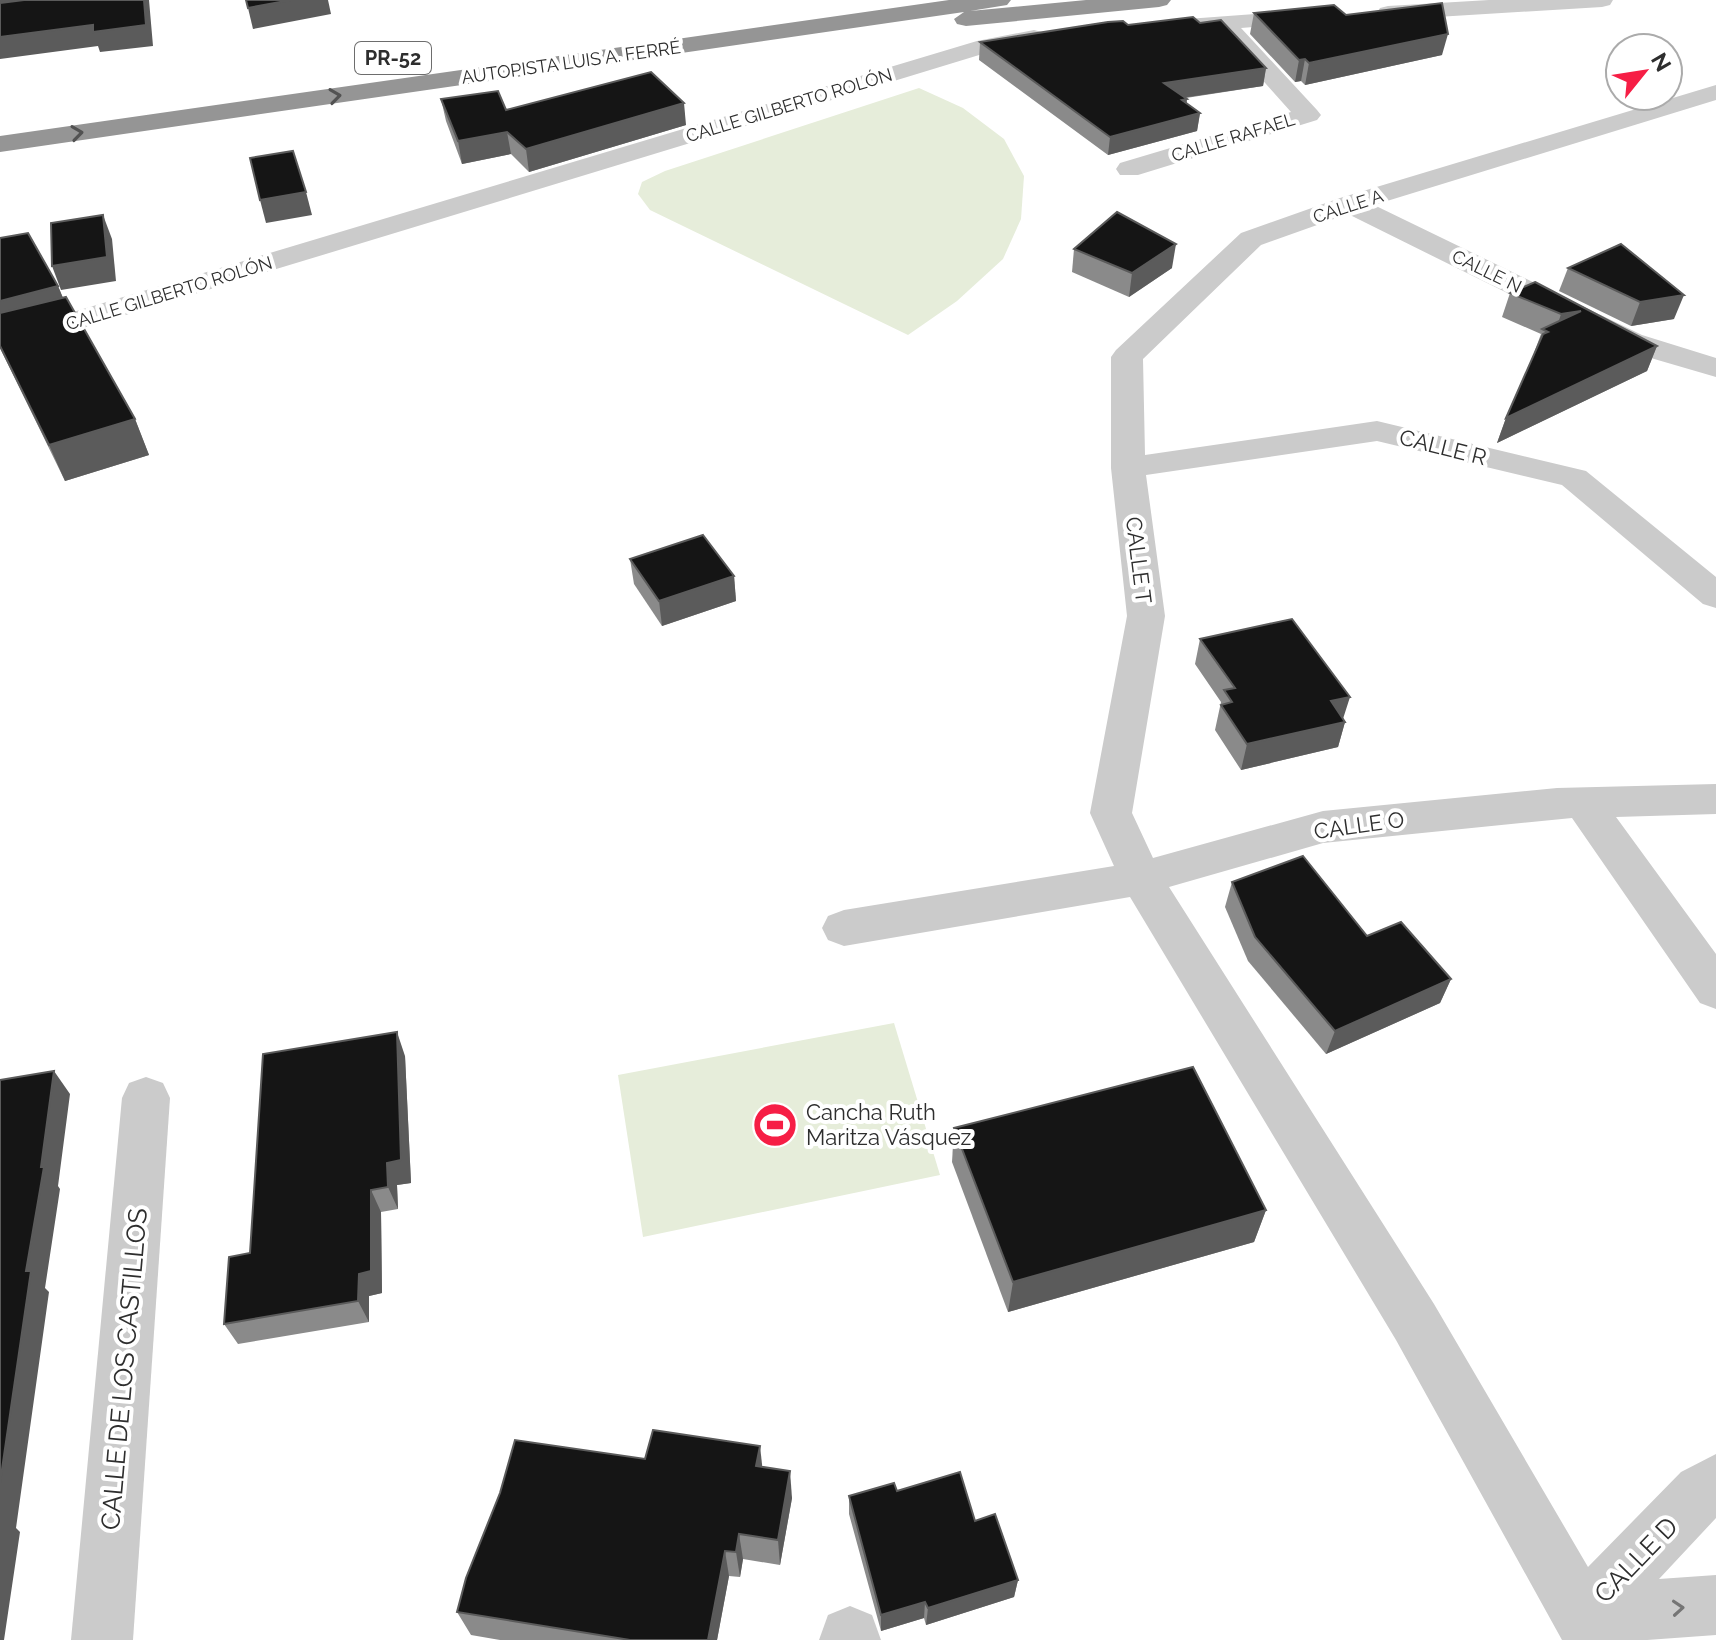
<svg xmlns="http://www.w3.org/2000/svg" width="1716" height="1640" viewBox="0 0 1716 1640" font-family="Raleway,sans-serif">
<rect width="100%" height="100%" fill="#fff"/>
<g fill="#e6edda">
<polygon points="919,88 963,108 1004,139 1024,176 1021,219 1003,259 957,301 908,335 650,210 638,194 642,182 665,171"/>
<polygon points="894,1023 940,1175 643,1237 618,1075"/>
</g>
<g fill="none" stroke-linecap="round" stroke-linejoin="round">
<g fill="#cbcbcb" fill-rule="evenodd">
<polygon points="1489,0 1613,0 1610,5 1602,7 1388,20 1380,18 1377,13 1380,8 1388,6"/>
<polygon points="1309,10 1317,12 1321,17 1317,22 1241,28 1317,110 1321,115 1317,120 1138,175 1120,175 1116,169 1120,163 1291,112 1218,30 1160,31 1156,26 1160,21"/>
<polygon points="1034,30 1042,32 1046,37 1042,42 989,52 73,331 0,349 0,331 53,318 977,41"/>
<polygon points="1716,85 1716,100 1374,205 1642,335 1716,358 1716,377 1620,349 1348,214 1261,245 1143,359 1145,455 1377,421 1586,471 1716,577 1716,608 1703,604 1562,485 1377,441 1146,475 1165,616 1132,813 1153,858 1323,811 1557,788 1716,784 1716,814 1616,817 1716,954 1716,1009 1700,1003 1572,818 1323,843 1169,887 1434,1304 1588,1567 1681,1472 1716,1454 1716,1518 1659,1579 1716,1575 1716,1635 1647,1640 1562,1640 1396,1340 1130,897 844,946 828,940 822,928 828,916 844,910 1114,866 1090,813 1127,616 1111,468 1111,357 1116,350 1241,233 1340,198"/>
<polygon points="146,1077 163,1083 170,1098 133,1640 71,1640 122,1098 129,1083"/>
<polygon points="850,1606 872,1615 881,1640 819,1640 828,1615"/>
</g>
<polygon fill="#959595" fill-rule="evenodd" points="949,0 1011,0 1007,5 970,11 1086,0 1171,0 1167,5 1159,7 966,26 957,24 954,19 964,12 0,152 0,136"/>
</g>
<g fill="#8a8a8a">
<polygon points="1254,13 1346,15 1442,55 1305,85 1301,81 1295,82 1250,34"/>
<polygon points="1200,23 1266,68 1263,86 1186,98 1187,104 1200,113 1197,131 1108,155 979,60 980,42 1128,25"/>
<polygon points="441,99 506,110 686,125 529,172 511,154 462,164 446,121"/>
<polygon points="0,238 58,286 63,298 135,419 149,455 65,481 0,348"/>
<polygon points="1621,244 1674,319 1631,326 1559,291 1568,268"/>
<polygon points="1074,249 1172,268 1129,297 1072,272"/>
<polygon points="1510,293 1657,346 1647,371 1497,443 1506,418 1535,354 1534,353 1541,334 1502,317"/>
<polygon points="630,559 734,576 736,601 662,626 634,584"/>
<polygon points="1200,639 1343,718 1345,722 1338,747 1241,770 1215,730 1221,702 1195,664"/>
<polygon points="1232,882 1367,936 1451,979 1440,1003 1326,1054 1248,961 1225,907"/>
<polygon points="405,1056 411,1183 397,1185 398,1209 381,1212 382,1293 369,1296 369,1322 238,1344 224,1324 250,1253"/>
<polygon points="954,1128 1266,1210 1254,1242 1008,1312 952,1162"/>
<polygon points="645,1459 762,1467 792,1498 780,1565 743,1559 740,1577 729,1576 717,1640 500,1640 471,1635 457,1612"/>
<polygon points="897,1491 975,1521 1018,1580 1014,1597 926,1625 924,1618 881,1631 849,1514 849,1496"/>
</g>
<g fill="#5b5b5b">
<polygon points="0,0 39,0 0,5"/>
<polygon points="144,0 149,0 153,46 100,52 98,46 0,59 0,37"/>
<polygon points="291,0 328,0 331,14 253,29 248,8"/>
<polygon points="1448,34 1442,55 1305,85 1309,63"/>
<polygon points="1305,59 1301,81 1295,82 1299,60"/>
<polygon points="1266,68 1263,86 1161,101 1164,83"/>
<polygon points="1187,99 1185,117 1200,113 1197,131 1108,155 1110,137 1182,100"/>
<polygon points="684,103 686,125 529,172 526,149"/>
<polygon points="507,132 511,154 462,164 458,141"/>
<polygon points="306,192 312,215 266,223 260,200"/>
<polygon points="103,215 112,239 116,281 61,290 52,266"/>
<polygon points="1176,244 1172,268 1129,297 1132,273"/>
<polygon points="58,286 68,310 0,328 0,301"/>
<polygon points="1684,295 1674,319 1631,326 1640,302"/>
<polygon points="1581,311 1553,339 1561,314"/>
<polygon points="1657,346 1647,371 1497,443 1506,418"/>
<polygon points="135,419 149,455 65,481 49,445"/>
<polygon points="734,576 736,601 662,626 659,601"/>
<polygon points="1350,697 1342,722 1345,722 1338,747 1241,770 1247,744 1331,701"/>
<polygon points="1451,979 1440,1003 1326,1054 1335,1031"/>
<polygon points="397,1032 405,1056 411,1183 397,1185 398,1209 388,1187 387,1163"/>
<polygon points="54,1071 70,1094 58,1186 60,1189 45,1288 49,1292 16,1528 20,1532 4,1640 0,1640 0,1483 26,1271"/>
<polygon points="371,1190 381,1212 382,1293 369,1296 369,1322 358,1301 359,1274"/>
<polygon points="1266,1210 1254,1242 1008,1312 1013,1282"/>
<polygon points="760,1446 763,1473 756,1466"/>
<polygon points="790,1471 792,1498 780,1565 778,1540"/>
<polygon points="739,1534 743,1559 740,1577 736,1552"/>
<polygon points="725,1551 729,1576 717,1640 708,1640"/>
<polygon points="1018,1580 1014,1597 926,1625 928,1608"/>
<polygon points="925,1602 924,1618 881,1631 881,1615"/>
</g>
<g fill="#151515" stroke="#5b5b5b" stroke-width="2">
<polygon points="24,0 144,0 146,25 93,32 93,25 0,37 0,3"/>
<polygon points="246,0 291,0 248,8"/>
<polygon points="1442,3 1448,34 1309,63 1305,59 1299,60 1254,13 1334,5 1346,15"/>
<polygon points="1193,17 1200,23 1221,20 1266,68 1164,83 1187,99 1182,100 1200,113 1110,137 980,42 1108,22 1123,21 1128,25"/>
<polygon points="651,72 684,103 526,149 507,132 458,141 441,99 498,91 506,110"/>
<polygon points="293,151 306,192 260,200 250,158"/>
<polygon points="1117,212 1176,244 1132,273 1074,249"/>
<polygon points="103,215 107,257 52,266 51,223"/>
<polygon points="28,233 58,286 0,301 0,238"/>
<polygon points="1621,244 1684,295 1640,302 1568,268"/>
<polygon points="1535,282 1657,346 1506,418 1543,334 1548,332 1542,329 1581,311 1561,314 1510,293"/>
<polygon points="66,297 135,419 49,445 0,346 0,313"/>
<polygon points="703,535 734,576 659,601 630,559"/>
<polygon points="1292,619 1350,697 1331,701 1345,722 1247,744 1221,705 1232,702 1224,690 1235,688 1200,639"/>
<polygon points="1303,856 1367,936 1401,922 1451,979 1335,1031 1255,937 1232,882"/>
<polygon points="397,1032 401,1160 387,1163 388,1187 371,1190 371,1271 359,1274 358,1301 224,1324 229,1257 250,1253 263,1054"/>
<polygon points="1193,1067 1266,1210 1013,1282 954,1128"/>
<polygon points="54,1071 41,1167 44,1167 26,1271 31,1271 0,1483 0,1080"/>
<polygon points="653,1430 760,1446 756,1466 790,1471 778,1540 739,1534 736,1552 725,1551 708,1640 630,1640 457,1612 466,1578 500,1493 515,1440 645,1459"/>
<polygon points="960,1472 975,1521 995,1514 1018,1580 928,1608 925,1602 881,1615 849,1496 894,1483 897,1491"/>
</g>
<defs><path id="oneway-chevron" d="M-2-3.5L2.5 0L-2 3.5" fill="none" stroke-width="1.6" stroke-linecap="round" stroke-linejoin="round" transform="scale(2)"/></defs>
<g stroke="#525252">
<use href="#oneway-chevron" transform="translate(335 96) rotate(-8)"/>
<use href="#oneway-chevron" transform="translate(77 133) rotate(-8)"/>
</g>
<use stroke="#757575" href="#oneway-chevron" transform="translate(1678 1608) rotate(-4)"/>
<defs>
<g id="stadium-disc" transform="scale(2.3)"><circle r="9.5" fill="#f61e45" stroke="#fff"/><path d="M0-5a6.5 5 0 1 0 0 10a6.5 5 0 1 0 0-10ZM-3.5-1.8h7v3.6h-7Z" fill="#fff"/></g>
</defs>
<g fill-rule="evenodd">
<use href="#stadium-disc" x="775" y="1125"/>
</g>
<g text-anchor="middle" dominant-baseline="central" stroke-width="8" stroke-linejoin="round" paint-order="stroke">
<g font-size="18" fill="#2e2e2e" stroke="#fff">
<text transform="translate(571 62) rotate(-8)">AUTOPISTA LUIS A. FERRÉ</text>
<text transform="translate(789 105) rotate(-17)">CALLE GILBERTO ROLÓN</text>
<text transform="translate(1233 137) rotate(-17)">CALLE RAFAEL</text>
<text transform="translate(1348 206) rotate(-18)">CALLE A</text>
<text transform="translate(1487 271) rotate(26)">CALLE N</text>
<text transform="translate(169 293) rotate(-17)">CALLE GILBERTO ROLÓN</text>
</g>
<rect fill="#fff" stroke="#6d6d6d" stroke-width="2" x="355" y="42" width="76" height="32" rx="6"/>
<g font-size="20" font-weight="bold" fill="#2e2e2e">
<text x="393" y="58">PR-52</text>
</g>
<g font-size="22" fill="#2e2e2e" stroke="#fff">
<text transform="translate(1443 447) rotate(14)">CALLE R</text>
<text transform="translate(1139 560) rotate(83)">CALLE T</text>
<text transform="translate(1359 825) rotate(-8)">CALLE O</text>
</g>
<g font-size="22" fill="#2e2e2e" stroke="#fff" text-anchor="start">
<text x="806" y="1112">Cancha Ruth<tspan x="806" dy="25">Maritza Vásquez</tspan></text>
</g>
<g font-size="26" fill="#2e2e2e" stroke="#fff">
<text transform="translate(124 1369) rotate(-85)">CALLE DE LOS CASTILLOS</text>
<text transform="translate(1636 1560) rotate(-46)">CALLE D</text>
</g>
</g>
<g transform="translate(1644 72) rotate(60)"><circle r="38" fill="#ffffff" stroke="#ababab" stroke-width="2"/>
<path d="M0-6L14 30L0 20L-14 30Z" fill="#f61e45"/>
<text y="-12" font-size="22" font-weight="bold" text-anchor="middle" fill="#2e2e2e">N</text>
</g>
</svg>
